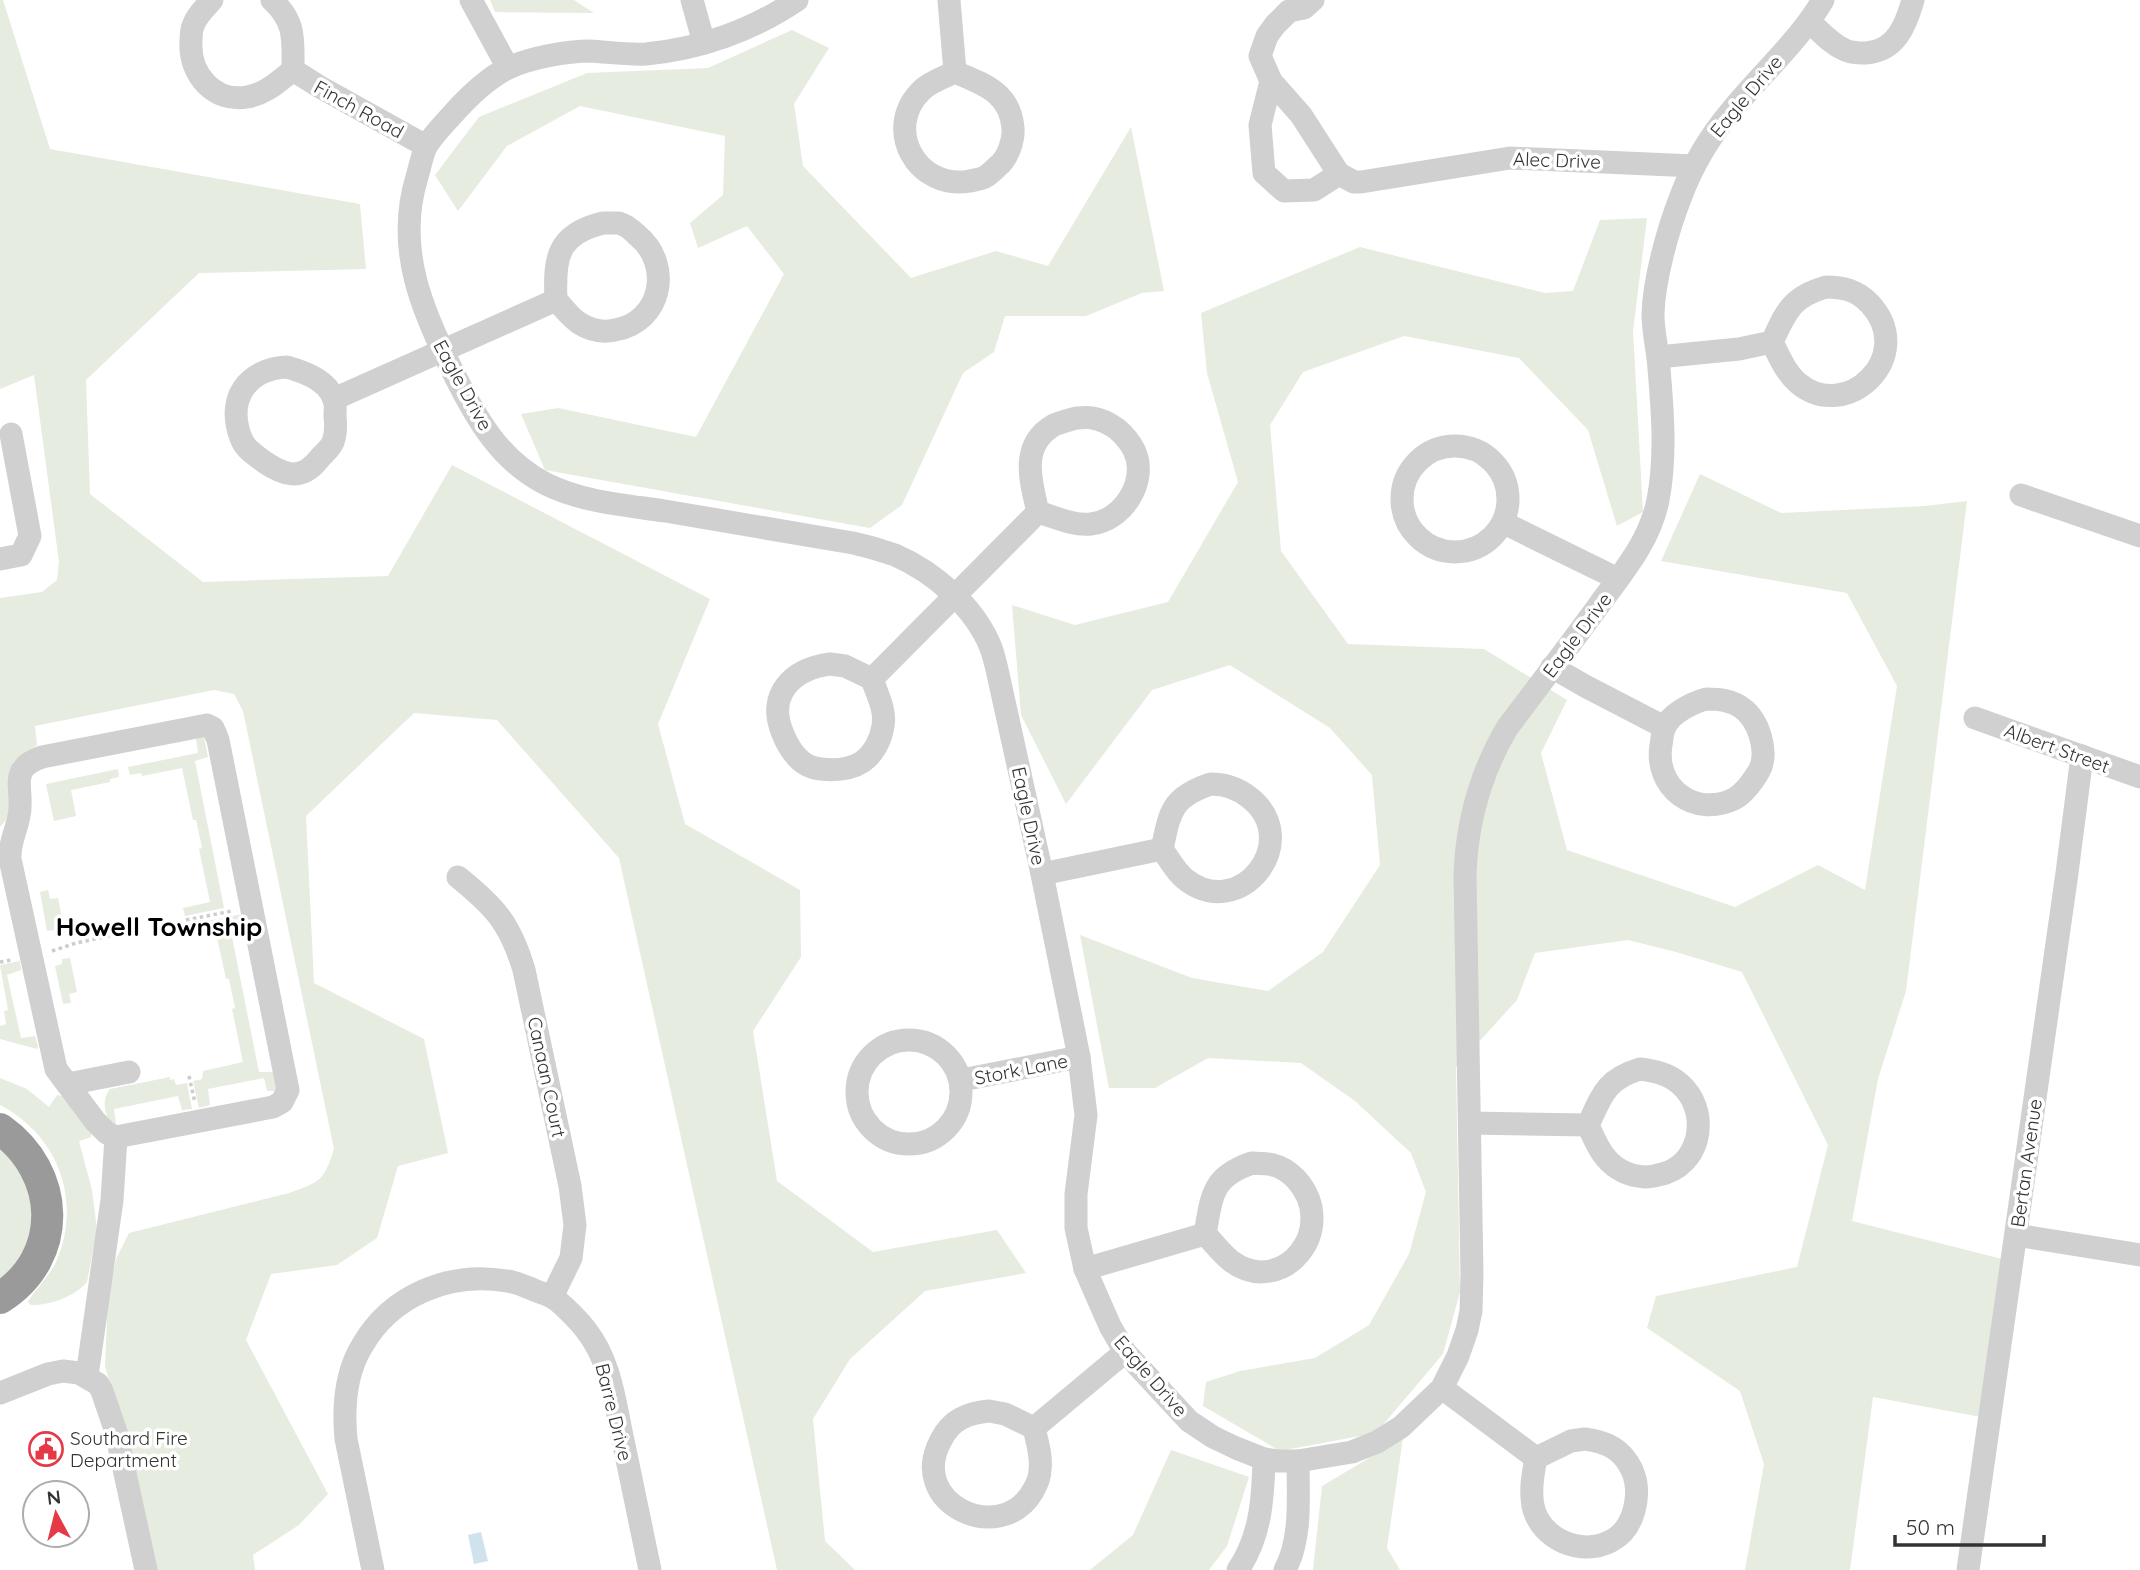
<svg xmlns="http://www.w3.org/2000/svg" width="2140" height="1570" viewBox="0 0 2140 1570" font-family="Quicksand,sans-serif">
<rect width="100%" height="100%" fill="#fff"/>
<g fill="#e6ecdf">
<path d="M 0,0 L 3,0 L 50,149 L 360,204 L 366,269 L 199,273 L 86,380 L 90,494 L 203,582 L 388,576 L 452,465 L 710,599 L 658,724 L 685,824 L 800,890 L 801,957 L 753,1031 L 777,1181 L 873,1252 L 997,1230 L 1026,1273 L 925,1291 L 850,1359 L 813,1419 L 825,1541 L 855,1570 L 777,1570 L 619,858 L 497,720 L 414,713 L 306,816 L 314,983 L 424,1039 L 448,1153 L 398,1166 L 377,1238 L 337,1265 L 271,1274 L 246,1340 L 328,1494 L 299,1525 L 253,1555 L 255,1570 L 153,1570 L 140,1492 L 105,1366 L 108,1299 L 116,1259 L 129,1233 L 289,1193 C 320,1182 324,1181 334,1149 L 243,711 L 234,694 L 214,690 L 35,726 L 37,745 C 29,751 20,754 14,762 C 0,784 22,807 0,827 L 0,598 L 42,592 L 57,580 L 59,562 L 34,375 L 0,389 Z"/>
<polygon points="490,0 574,0 594,13 495,12"/>
<polygon points="792,30 829,48 794,104 803,166 911,278 996,251 1048,266 1131,127 1164,291 1142,293 1086,316 1005,316 994,352 963,373 902,505 870,528 545,470 521,414 558,408 696,437 784,274 747,226 698,248 690,223 723,195 725,136 580,106 507,146 458,211 435,175 479,117 587,73 708,68"/>
<polygon points="1647,218 1633,331 1643,512 1617,526 1588,430 1519,358 1404,336 1303,372 1270,425 1281,551 1348,644 1484,649 1567,700 1541,753 1567,850 1735,907 1818,865 1865,890 1897,686 1847,593 1661,561 1700,474 1781,513 1925,506 1967,501 1906,991 1878,1079 1852,1221 2014,1262 1992,1419 1873,1397 1850,1570 1745,1570 1764,1464 1740,1391 1647,1328 1656,1296 1797,1267 1828,1145 1742,972 1676,952 1628,940 1535,953 1517,1000 1456,1067 1460,1292 1443,1354 1376,1433 1280,1451 1203,1406 1206,1382 1240,1371 1315,1358 1369,1325 1409,1254 1426,1192 1411,1153 1355,1101 1301,1063 1208,1058 1155,1088 1109,1088 1080,935 1192,978 1268,991 1323,952 1380,865 1372,775 1330,728 1230,665 1152,690 1066,804 1021,715 1012,605 1075,625 1168,602 1238,482 1207,373 1201,313 1360,247 1545,293 1573,291 1600,220"/>
<polygon points="204,736 208,757 195,761 224,908 185,916 183,908 210,902 199,849 202,848 196,820 193,820 182,768 142,776 141,773 130,775 128,767 198,753 196,739"/>
<polygon points="118,769 119,777 110,779 110,782 71,790 76,816 54,821 46,784"/>
<polygon points="48,890 50,899 58,898 65,933 56,935 55,930 47,931 40,892"/>
<polygon points="242,914 244,928 231,932 259,1072 274,1072 277,1087 276,1091 267,1091 264,1078 208,1089 210,1105 199,1108 193,1081 202,1079 203,1071 243,1062 232,1009 235,1008 229,979 226,979 215,928 188,933 187,925"/>
<polygon points="70,958 77,992 69,994 71,1003 63,1004 55,966 62,964 62,959"/>
<polygon points="20,961 21,970 7,975 21,1038 35,1036 38,1046 37,1049 0,1039 0,1026 6,1024 4,1011 8,1010 0,965"/>
<path d="M 170,1077 L 170,1080 L 174,1079 L 176,1085 L 187,1083 L 192,1109 L 182,1110 L 178,1096 L 114,1109 L 116,1124 L 114,1125 C 104,1116 101,1100 110,1089 Z"/>
<path d="M 0,1078 L 27,1089 L 49,1107 L 57,1095 L 62,1096 L 92,1133 L 91,1137 L 79,1141 L 92,1190 L 97,1230 L 87,1282 C 74,1297 51,1305 31,1305 L 28,1302 C 36,1288 49,1277 56,1262 C 83,1201 58,1135 0,1105 Z"/>
<polygon points="0,1140 32,1183 32,1241 0,1285"/>
<polygon points="1403,1438 1387,1548 1400,1570 1313,1570 1322,1486"/>
<polygon points="1171,1450 1249,1477 1227,1546 1209,1570 1090,1570 1133,1535"/>
</g>
<polygon fill="#cfe2ee" points="481,1532 488,1561 474,1564 468,1535"/>
<g fill="none" stroke-linecap="round" stroke-linejoin="round">
<g stroke="#cdcdcd" stroke-width="3.5" stroke-dasharray="3.5 3.5" stroke-linecap="butt">
<polyline points="186,920 232,911"/>
<polyline points="52,951 76,943 128,932"/>
<polyline points="0,962 12,960"/>
<polyline points="189,1076 195,1103"/>
</g>
<g stroke="#d0d0d0" stroke-width="23">
<path d="M 212,0 C 205,8 196,16 193,26 C 191,31 191,37 191,42 C 189,74 214,103 247,97 C 266,94 279,81 293,70"/>
<path d="M 272,0 C 296,22 293,40 293,70"/>
<polyline points="471,0 508,68"/>
<polyline points="692,0 704,43"/>
<path d="M 797,0 C 753,30 700,49 646,54 C 627,55 608,52 590,51 C 567,51 529,58 508,68 C 486,79 468,97 452,115 C 444,124 434,134 427,145 C 422,154 420,167 417,177 C 395,248 422,311 454,374 C 476,418 500,461 546,484 C 582,502 625,505 665,511 C 728,522 790,532 853,543 C 867,546 881,550 895,555 C 934,572 975,607 991,648 C 994,656 996,665 998,674 L 1042,874 L 1079,1057 L 1086,1115 L 1076,1194 L 1076,1228 L 1085,1269 L 1110,1326 L 1125,1352 L 1189,1421 L 1213,1437 L 1236,1448 L 1264,1459 L 1278,1461 L 1298,1461 L 1352,1452 L 1377,1442 L 1401,1427 L 1442,1388 L 1458,1356 L 1467,1330 L 1471,1311 L 1472,1274 L 1465,874 C 1467,821 1480,774 1507,728 C 1538,687 1569,646 1599,605 C 1623,572 1650,541 1658,500 C 1667,454 1662,403 1658,357 C 1656,343 1653,329 1653,314 C 1654,279 1668,229 1681,196 C 1693,164 1710,136 1732,110 C 1762,73 1799,41 1823,0"/>
<polyline points="949,0 955,72"/>
<polyline points="1313,0 1304,8 1289,11 1275,25 1267,36 1260,56 1271,81 1301,115 1339,174"/>
<path d="M 1810,22 C 1821,32 1831,44 1845,50 C 1852,53 1858,53 1866,53 C 1896,51 1906,25 1913,0"/>
<polyline points="293,70 320,87 426,146"/>
<path d="M 955,72 C 983,84 1010,92 1013,128 C 1014,140 1008,158 998,166 C 994,170 990,174 985,177 C 981,179 975,180 970,181 C 917,191 882,128 922,90 C 930,82 945,77 955,72 Z"/>
<polyline points="1271,81 1260,125 1264,173 1284,191 1314,190 1339,174 1354,182 1361,182 1510,158 1694,166"/>
<path d="M 603,223 C 608,223 614,223 619,223 C 626,225 632,230 637,235 C 673,264 662,322 615,330 C 602,333 590,330 579,323 C 570,317 563,307 556,300 C 554,258 557,234 603,223 Z"/>
<path d="M 1826,287 C 1843,287 1857,290 1870,304 C 1918,356 1846,424 1798,383 C 1786,373 1779,356 1772,342 C 1786,312 1791,297 1826,287 Z"/>
<polyline points="1658,357 1739,349 1772,342"/>
<path d="M 287,367 C 304,372 328,380 334,400 C 336,404 335,411 335,416 C 336,425 336,434 333,442 C 330,449 323,454 319,459 C 301,482 283,475 263,461 C 254,454 245,449 241,438 C 226,399 247,369 287,367 Z"/>
<polyline points="334,399 556,300"/>
<path d="M 1076,418 C 1081,418 1087,417 1092,418 C 1101,419 1110,424 1117,429 C 1124,435 1130,442 1134,450 C 1149,480 1123,521 1091,524 C 1073,526 1055,517 1038,512 C 1031,482 1019,445 1054,425 C 1061,422 1069,420 1076,418 Z"/>
<circle cx="1455" cy="499" r="53"/>
<polyline points="2021,495 2140,536"/>
<polyline points="1504,523 1618,579"/>
<polyline points="0,559 21,555 30,536 11,434"/>
<path d="M 830,664 L 845,666 L 872,679 C 877,694 886,710 883,726 C 881,739 874,754 862,762 C 847,772 815,773 801,761 C 793,754 787,744 783,734 C 766,695 792,669 830,664 Z"/>
<polyline points="1552,667 1585,686 1664,727"/>
<polyline points="872,679 1038,512"/>
<path d="M 1706,699 C 1719,699 1731,700 1742,708 C 1759,720 1769,753 1759,771 C 1753,781 1745,793 1734,799 C 1695,818 1654,788 1661,745 C 1662,740 1662,734 1664,729 C 1669,714 1692,703 1706,699 Z"/>
<polyline points="1975,718 2140,777"/>
<path d="M 207,725 L 213,728 L 218,740 L 288,1090 L 282,1102 L 273,1107 L 116,1137 L 107,1133 L 95,1121 L 56,1069 L 10,859 C 9,843 16,832 19,816 C 25,790 6,769 42,757 Z"/>
<path d="M 1211,784 C 1225,784 1239,789 1250,798 C 1304,841 1240,923 1185,879 C 1176,872 1169,859 1162,849 C 1170,812 1171,797 1211,784 Z"/>
<polyline points="1042,874 1162,849"/>
<path d="M 458,877 C 495,907 510,923 524,970 L 570,1186 L 575,1225 L 571,1258 L 552,1297"/>
<circle cx="909" cy="1092" r="52"/>
<path d="M 1640,1069 C 1655,1071 1669,1074 1680,1084 C 1709,1109 1703,1160 1666,1173 C 1658,1175 1652,1177 1645,1177 C 1630,1176 1616,1170 1606,1158 C 1598,1149 1593,1136 1588,1125 C 1602,1095 1606,1079 1640,1069 Z"/>
<polyline points="962,1080 1079,1057"/>
<polyline points="68,1084 129,1072"/>
<polyline points="1470,1123 1588,1125"/>
<path d="M 1252,1163 C 1259,1164 1267,1163 1273,1165 C 1282,1167 1290,1173 1296,1179 C 1341,1229 1282,1299 1231,1261 C 1222,1254 1213,1242 1205,1234 C 1212,1196 1211,1177 1252,1163 Z"/>
<polyline points="2016,1235 2140,1255"/>
<polyline points="1085,1269 1205,1234"/>
<polyline points="87,1376 112,1200 116,1137"/>
<polyline points="1442,1388 1536,1458"/>
<polyline points="0,1393 48,1374 63,1371 79,1373 98,1384 102,1391 116,1432 146,1570"/>
<path d="M 989,1411 L 1005,1414 L 1034,1428 C 1037,1441 1042,1457 1040,1470 C 1040,1478 1037,1484 1033,1491 C 1001,1547 906,1504 941,1440 C 951,1420 967,1413 989,1411 Z"/>
<polyline points="1034,1428 1125,1352"/>
<path d="M 1585,1439 C 1607,1442 1622,1449 1632,1470 C 1642,1493 1635,1529 1611,1541 C 1581,1557 1540,1539 1533,1506 C 1530,1490 1533,1474 1536,1458 L 1571,1441 Z"/>
<path d="M 373,1570 L 346,1439 C 343,1407 345,1374 362,1346 C 391,1295 450,1271 507,1281 C 515,1282 524,1286 532,1289 C 538,1292 546,1294 552,1297 C 562,1303 579,1321 586,1330 C 612,1363 615,1406 624,1445 C 633,1487 641,1528 650,1570"/>
<path d="M 1238,1570 C 1261,1536 1263,1498 1264,1459"/>
<path d="M 1285,1570 C 1302,1538 1298,1497 1298,1461"/>
<polyline points="1968,1570 2067,873 2082,756"/>
</g>
<path stroke="#9a9a9a" stroke-width="32" d="M 0,1129 C 61,1172 65,1257 0,1298"/>
</g>
<defs>
<g id="civic-ring" transform="scale(1.75)"><circle r="9.5" fill="#fff" stroke="#e63946" stroke-width="1.5"/><path d="M-.6-6.5H3V-4.5H.6V-3L4-1V1h2V6H-6V1h2V-1L-.6-3ZM-1.2 2.5V6h2.4V2.5Z" fill="#e63946"/></g>
</defs>
<g fill-rule="evenodd">
<use href="#civic-ring" x="46" y="1449"/>
</g>
<g text-anchor="middle" dominant-baseline="central" stroke-width="7" stroke-linejoin="round" paint-order="stroke">
<g font-size="19" fill="#333" stroke="#fff">
<text transform="translate(1746 96) rotate(-50)">Eagle Drive</text>
<text transform="translate(359 109) rotate(29)">Finch Road</text>
<text transform="translate(1557 160) rotate(2)">Alec Drive</text>
<text transform="translate(463 385) rotate(61)">Eagle Drive</text>
<text transform="translate(1577 635) rotate(-53)">Eagle Drive</text>
<text transform="translate(2057 748) rotate(20)">Albert Street</text>
<text transform="translate(1029 816) rotate(78)">Eagle Drive</text>
<text transform="translate(1021 1069) rotate(-11)">Stork Lane</text>
<text transform="translate(547 1077) rotate(78)">Canaan Court</text>
<text transform="translate(2026 1163) rotate(-82)">Bertan Avenue</text>
<text transform="translate(1151 1376) rotate(49)">Eagle Drive</text>
<text transform="translate(614 1412) rotate(76)">Barre Drive</text>
</g>
<g font-size="19" fill="#333" stroke="#fff" text-anchor="start">
<text x="70" y="1438">Southard Fire<tspan x="70" dy="22">Department</tspan></text>
</g>
<g font-size="26" font-weight="bold" fill="#000" stroke="#fff">
<text x="159" y="926">Howell Township</text>
</g>
</g>
<g transform="translate(56 1514) rotate(353)"><circle r="33" fill="#ffffff" stroke="#adadad" stroke-width="2"/>
<path d="M0-5L12 26L0 18L-12 26Z" fill="#e63946"/>
<text y="-10" font-size="19" font-weight="bold" text-anchor="middle" fill="#333333">N</text>
</g>
<path d="M1895 1535v10h149v-10" fill="none" stroke="#333333" stroke-width="3.5"/>
<text x="1906" y="1535" font-size="21" fill="#333333" stroke="#ffffff" stroke-width="5" paint-order="stroke">50 m</text>
</svg>
